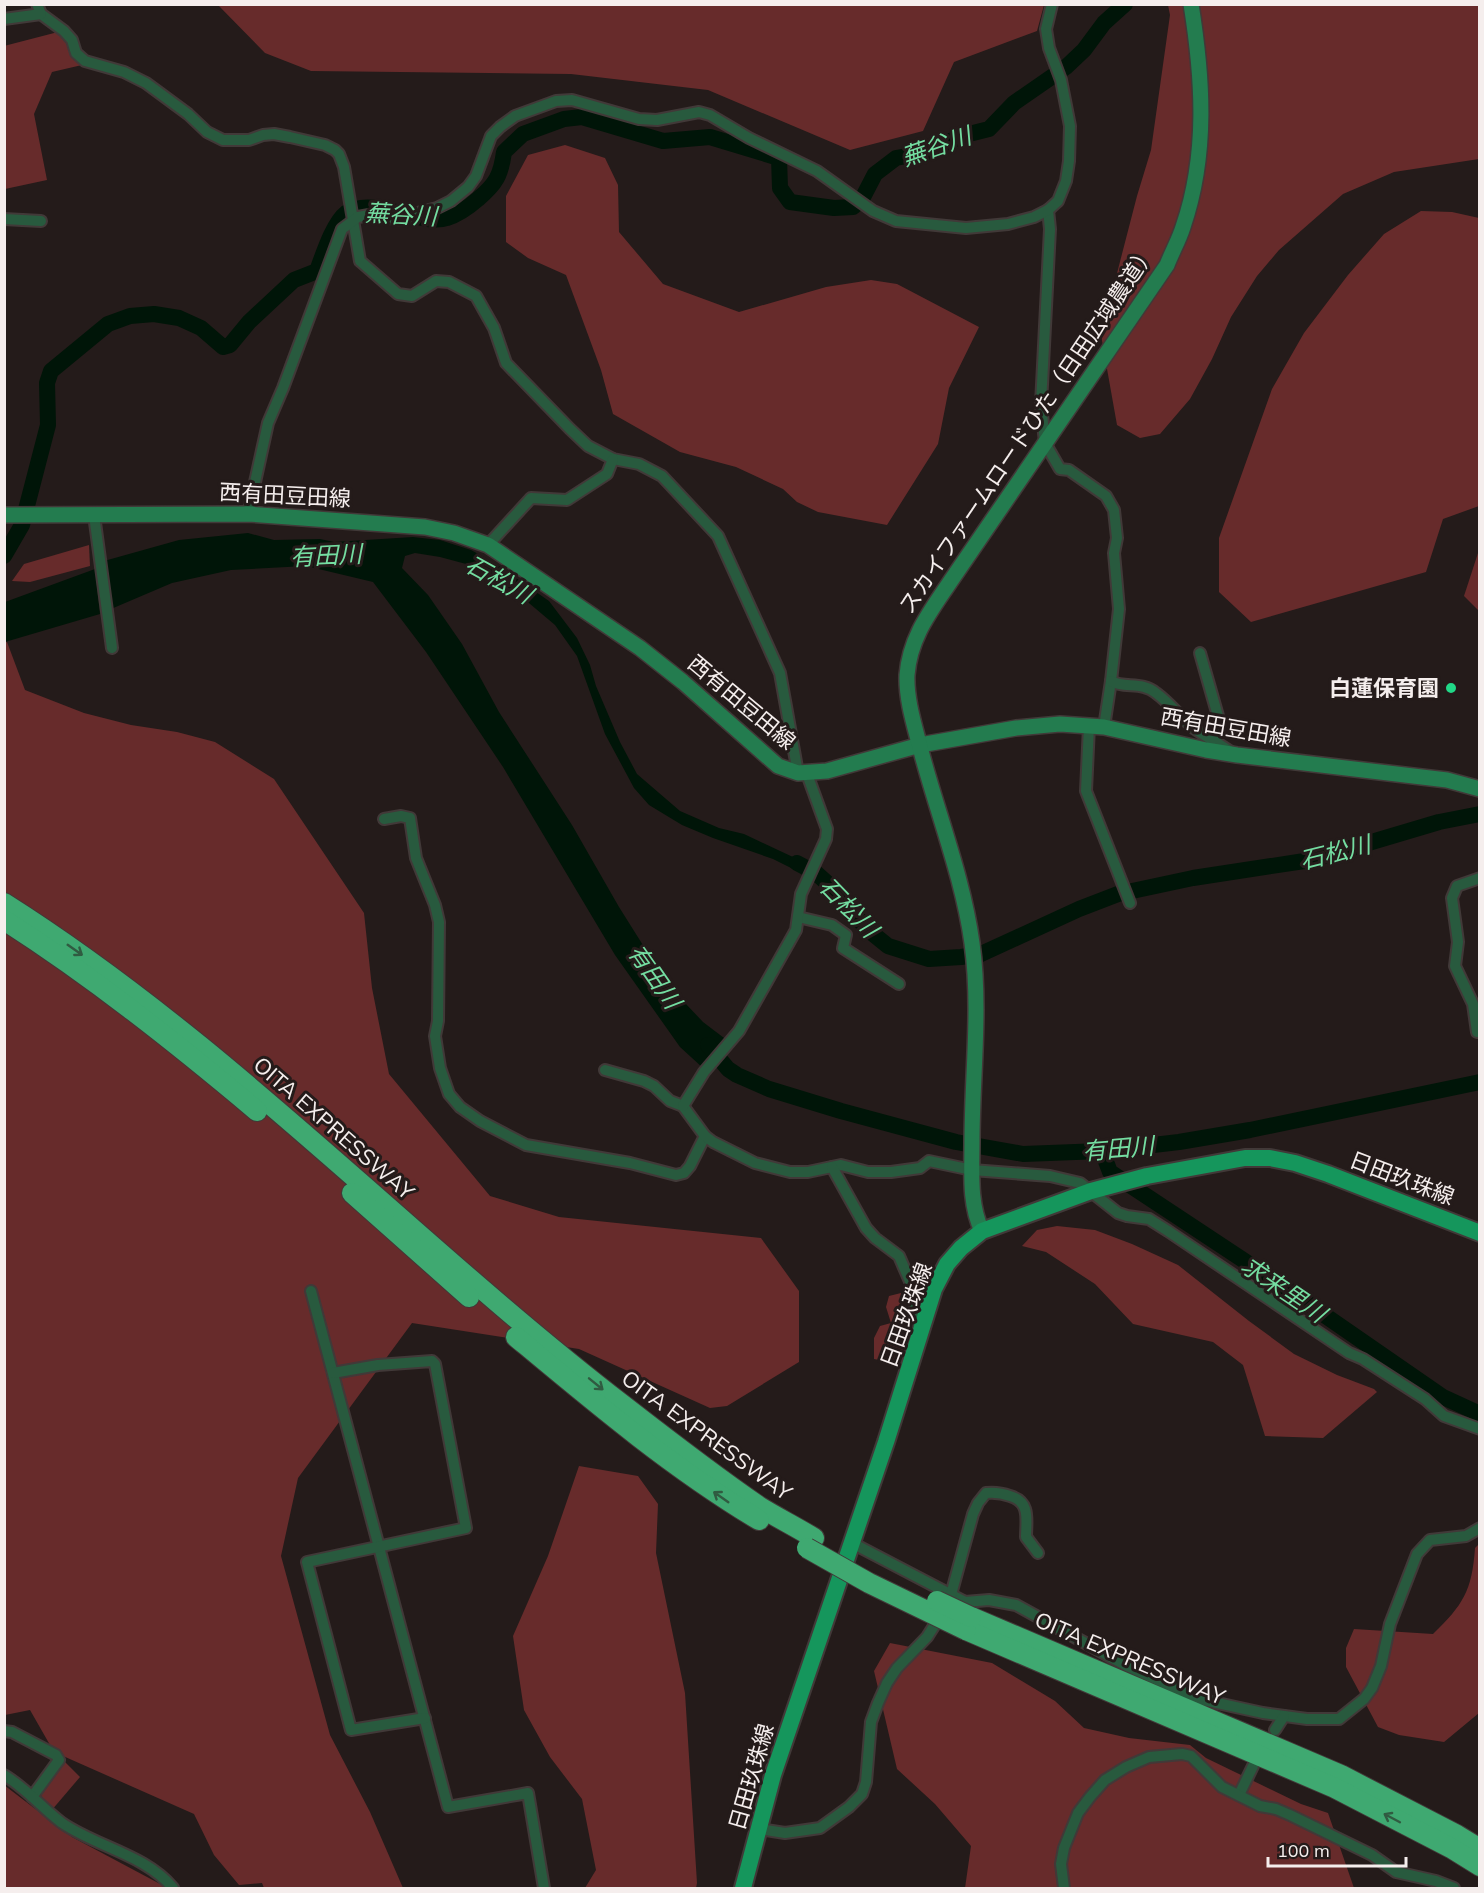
<svg xmlns="http://www.w3.org/2000/svg" width="1484" height="1893" viewBox="0 0 1484 1893" font-family="Mulish,'Noto Sans JP',sans-serif">
<rect width="100%" height="100%" fill="#241b1a"/>
<g fill="#672b2b">
<polygon points="218,5 1044,5 1037,31 954,62 923,131 850,150 708,90 571,74 311,71 265,53"/>
<polygon points="1168,5 1479,5 1479,159 1394,172 1343,194 1279,250 1257,276 1231,317 1212,359 1190,399 1160,434 1140,438 1117,425 1101,335 1137,196 1151,150 1170,15"/>
<polygon points="58,32 82,65 52,72 34,114 47,180 5,189 4,46"/>
<polygon points="565,145 605,158 618,185 619,232 663,284 739,312 826,287 871,280 897,284 979,327 949,388 938,444 887,525 818,512 797,502 783,489 736,467 680,452 613,414 601,370 566,275 528,258 506,242 506,196 528,155"/>
<polygon points="1421,211 1452,212 1479,218 1479,506 1443,519 1426,572 1251,622 1219,592 1219,538 1272,389 1304,333 1348,275 1384,234"/>
<polygon points="89,545 90,566 30,582 12,581 24,564"/>
<polygon points="1479,550 1479,611 1464,596"/>
<polygon points="7,642 25,690 84,713 131,725 177,732 215,742 274,779 364,913 372,988 389,1074 490,1196 559,1217 761,1238 799,1291 799,1362 727,1406 710,1408 579,1349 412,1323 298,1478 281,1556 330,1735 370,1812 403,1888 264,1888 262,1883 239,1885 214,1855 194,1814 54,1752 30,1710 5,1715 4,643"/>
<polygon points="1057,1226 1095,1230 1132,1244 1178,1265 1249,1321 1294,1354 1337,1375 1374,1389 1377,1392 1323,1438 1265,1436 1243,1365 1213,1342 1133,1324 1095,1284 1046,1252 1022,1246 1037,1230"/>
<path d="M 901,1293 C 913,1323 913,1334 904,1365 L 874,1359 L 874,1338 L 880,1326 L 891,1323 L 886,1307 L 889,1296 Z"/>
<polygon points="579,1466 638,1476 658,1504 656,1553 685,1693 697,1883 696,1888 585,1888 596,1870 582,1799 550,1757 524,1710 513,1636 548,1556"/>
<path d="M 1479,1544 L 1479,1713 L 1444,1742 L 1399,1735 L 1378,1727 L 1346,1667 L 1346,1648 L 1354,1629 L 1433,1634 C 1463,1605 1472,1591 1475,1548 Z"/>
<polygon points="890,1643 992,1663 1055,1701 1084,1728 1129,1738 1190,1745 1206,1758 1301,1804 1328,1813 1354,1888 965,1888 971,1846 935,1804 897,1769 874,1671"/>
<polygon points="62,1759 80,1777 51,1811 37,1789"/>
<polygon points="4,1785 72,1837 162,1885 164,1888 5,1888"/>
</g>
<g fill="#001508">
<polygon points="248,533 274,540 320,539 334,542 413,537 440,540 471,550 493,562 549,601 577,638 590,665 596,686 620,742 637,774 680,811 719,828 744,834 810,865 805,875 773,859 713,838 682,825 649,805 634,788 605,734 577,656 555,625 523,598 481,568 440,557 415,553 405,556 402,568 428,595 462,644 499,712 572,825 619,907 668,985 703,1022 728,1041 703,1068 680,1047 615,955 503,767 426,652 373,582 306,566 231,570 172,583 111,609 104,561 179,540"/>
<polygon points="95,569 100,614 5,642 5,602"/>
</g>
<g fill="none" stroke-linecap="round" stroke-linejoin="round">
<g stroke="#001508" stroke-width="16">
<path d="M 4,556 L 22,525 L 48,425 L 47,383 L 51,371 L 108,324 L 130,316 L 154,314 L 179,318 L 201,328 L 223,347 L 230,345 L 249,322 L 294,280 L 317,271 C 323,255 333,223 346,213 C 373,195 422,227 447,218 C 457,215 470,206 478,199 C 496,184 501,175 504,152 L 523,134 L 564,119 L 582,117 L 663,141 L 710,137 L 779,158 L 780,188 L 790,202 L 834,208 L 853,207 L 862,199 L 875,174 L 896,158 L 928,152 L 961,136 L 989,129 L 1014,103 L 1066,67 L 1084,50 L 1104,23 L 1125,4"/>
<polyline points="797,863 816,873 826,882 867,929 888,946 929,959 961,957 981,954 1079,909 1118,894 1193,878 1311,860 1439,822 1480,814"/>
<polyline points="708,1045 728,1069 737,1075 769,1089 841,1111 956,1142 1023,1154 1102,1151 1179,1142 1250,1130 1480,1082"/>
<polyline points="1102,1151 1110,1172 1278,1283 1443,1397 1480,1414"/>
</g>
<g stroke="#413938" stroke-width="14">
<g id="street">
<polyline points="37,4 41,14 64,31 72,40 76,53 85,61 124,72 146,83 188,114 207,132 223,140 249,140 263,135 274,134 290,137 325,145 335,150 339,154 344,167 360,261 398,294 412,296 436,281 449,282 476,296 494,328 506,363 570,429 588,446 613,459 639,464 662,476 718,536 780,673 798,773"/>
<polyline points="4,19 41,14"/>
<polyline points="1048,210 1050,229 1041,404 1045,443 1060,469 1069,470 1106,496 1114,510 1117,538 1114,553 1119,609 1111,681 1104,727"/>
<polyline points="4,219 41,221"/>
<polyline points="248,514 268,423 283,388 342,229 358,217 369,215 403,220 421,212 437,208 451,201 468,187 476,176 491,136 500,127 515,116 556,101 572,100 639,119 657,120 699,112 710,115 749,138 817,171 873,211 896,221 966,228 1008,224 1034,217 1048,210 1058,201 1066,181 1069,161 1070,126 1061,80 1049,48 1046,29 1052,4"/>
<polyline points="94,515 112,648"/>
<polyline points="488,545 531,498 567,500 607,474 613,459"/>
<polyline points="1200,653 1218,716 1219,728 1215,741"/>
<path d="M 1111,681 C 1124,689 1142,681 1156,693 C 1170,703 1181,718 1195,729 C 1207,737 1219,744 1231,752"/>
<polyline points="1089,726 1086,791 1130,903"/>
<polyline points="384,819 401,816 410,818 416,858 435,905 439,922 438,1021 435,1036 440,1068 449,1094 460,1107 480,1121 526,1145 630,1163 676,1175 684,1173 690,1166 705,1136"/>
<polyline points="1480,878 1457,886 1452,898 1458,942 1455,966 1473,1004 1477,1032 1480,1031"/>
<polyline points="798,917 832,925 846,935 843,948 899,984"/>
<polyline points="605,1070 644,1081 654,1086 670,1101 683,1106 705,1136 713,1142 755,1163 790,1172 808,1172 841,1165 868,1172 891,1172 920,1168 929,1161 972,1170 1050,1176 1080,1183 1118,1213 1127,1216 1149,1219 1168,1231 1349,1353 1363,1359 1425,1399 1444,1416 1480,1429"/>
<polyline points="683,1106 704,1072 739,1031 796,930 801,894 826,839 827,829 807,774"/>
<polyline points="832,1167 866,1228 875,1238 899,1256 912,1286 919,1328"/>
<polyline points="311,1291 448,1807 528,1793 544,1888"/>
<polyline points="333,1373 378,1365 432,1361 435,1364 466,1528 307,1562 351,1730 425,1718"/>
<polyline points="852,1543 965,1602 989,1600 1016,1605 1129,1667 1199,1699 1263,1713 1307,1719 1339,1719 1364,1699 1372,1688 1381,1666 1390,1624 1417,1554 1430,1540 1466,1536 1480,1528"/>
<path d="M 949,1602 L 973,1514 L 978,1503 L 986,1493 C 995,1492 1002,1493 1010,1496 C 1031,1502 1026,1520 1026,1537 L 1038,1553"/>
<polyline points="1275,1730 1284,1716"/>
<polyline points="4,1731 12,1732 56,1755 59,1760 32,1797"/>
<path d="M 4,1775 C 26,1788 42,1808 62,1823 C 97,1847 146,1855 173,1888"/>
<polyline points="1239,1795 1253,1766"/>
<polyline points="760,1829 785,1833 820,1828 849,1807 862,1794 866,1782 871,1722 878,1703 887,1683 897,1668 927,1637 941,1615"/>
<polyline points="1064,1888 1061,1864 1064,1848 1078,1813 1090,1797 1105,1780 1126,1767 1149,1757 1182,1754 1191,1756 1222,1787 1260,1806 1276,1809 1290,1815 1372,1855 1396,1872 1436,1881 1454,1888"/>
</g>
</g>
<g stroke="#413938" stroke-width="18">
<g id="secondary">
<polyline points="4,515 248,514 425,527 454,533 488,545 640,648 683,682 778,766 798,773 827,771 920,745 1016,728 1060,724 1104,727 1206,750 1237,755 1447,780 1480,789"/>
<path d="M 982,1231 C 969,1204 972,1172 972,1142 C 972,1076 981,1009 972,943 C 963,878 938,815 921,751 C 915,727 906,700 907,675 C 910,637 930,612 950,582 L 1167,265 C 1172,252 1179,240 1183,227 C 1208,154 1203,79 1191,4"/>
</g>
</g>
<g stroke="#413938" stroke-width="20">
<polyline id="primary" points="743,1888 773,1775 886,1442 934,1289 947,1264 961,1248 982,1231 1091,1191 1147,1176 1245,1158 1270,1158 1295,1163 1328,1174 1480,1233"/>
</g>
<g stroke="#413938" stroke-width="22">
<g id="highway">
<path d="M 4,903 C 230,1046 413,1243 623,1405 C 668,1440 713,1475 760,1507 C 778,1518 796,1527 814,1538"/>
<path d="M 4,920 C 93,977 176,1043 257,1111"/>
<polyline points="352,1193 469,1297"/>
<path d="M 516,1337 C 594,1402 672,1468 759,1520"/>
<polyline points="971,1617 1341,1775 1457,1835 1480,1849"/>
<polyline points="966,1630 1335,1788 1451,1848 1480,1866"/>
</g>
</g>
<use href="#street" stroke="#285a3e" stroke-width="10"/>
<use href="#secondary" stroke="#237c4f" stroke-width="15"/>
<use href="#primary" stroke="#15965c" stroke-width="16"/>
<use href="#highway" stroke="#3fa971" stroke-width="20"/>
<g stroke="#413938" stroke-width="22" stroke-linecap="butt">
<g id="highway-bridge">
<polyline points="807,1548 869,1583 966,1630"/>
<polyline points="937,1601 971,1617"/>
</g>
</g>
<use href="#highway-bridge" stroke="#3fa971" stroke-width="20"/>
</g>
<defs><path id="oneway-shaft" d="M-6 0H5M1.5-3L5.5 0L1.5 3" fill="none" stroke-width="1.6" stroke-linecap="round" stroke-linejoin="round" transform="scale(1.5)"/></defs>
<g stroke="#305b41">
<use href="#oneway-shaft" transform="translate(75 950) rotate(35)"/>
<use href="#oneway-shaft" transform="translate(596 1384) rotate(39)"/>
<use href="#oneway-shaft" transform="translate(721 1497) rotate(-145)"/>
<use href="#oneway-shaft" transform="translate(1392 1818) rotate(-152)"/>
</g>
<circle fill="#21d887" stroke="#241b1a" stroke-width="2" cx="1451" cy="688" r="6"/>
<g text-anchor="middle" dominant-baseline="central" stroke-width="6" stroke-linejoin="round" paint-order="stroke">
<g font-size="22" fill="#f5eeed" stroke="#241b1a">
<text transform="translate(1027 429) rotate(-56)">スカイファームロードひた（日田広域農道）</text>
<text transform="translate(285 495) rotate(3)">西有田豆田線</text>
<text transform="translate(742 702) rotate(40)">西有田豆田線</text>
<text transform="translate(1226 727) rotate(10)">西有田豆田線</text>
<text transform="translate(334 1128) rotate(41)">OITA EXPRESSWAY</text>
<text transform="translate(1402 1178) rotate(21)">日田玖珠線</text>
<text transform="translate(906 1315) rotate(-70)">日田玖珠線</text>
<text transform="translate(707 1435) rotate(36)">OITA EXPRESSWAY</text>
<text transform="translate(1130 1658) rotate(23)">OITA EXPRESSWAY</text>
<text transform="translate(751 1777) rotate(-74)">日田玖珠線</text>
</g>
<g font-size="22" font-weight="bold" fill="#f5eeed" stroke="#241b1a" text-anchor="end">
<text x="1439" y="688">白蓮保育園</text>
</g>
<g font-size="24" font-style="italic" fill="#74dda1" stroke="#241b1a">
<text transform="translate(936 146) rotate(-19)">蕪谷川</text>
<text transform="translate(401 214) rotate(3)">蕪谷川</text>
<text transform="translate(326 555) rotate(-3)">有田川</text>
<text transform="translate(499 579) rotate(29)">石松川</text>
<text transform="translate(1335 852) rotate(-14)">石松川</text>
<text transform="translate(849 907) rotate(46)">石松川</text>
<text transform="translate(655 976) rotate(55)">有田川</text>
<text transform="translate(1118 1148) rotate(-5)">有田川</text>
<text transform="translate(1284 1289) rotate(34)">求来里川</text>
</g>
</g>
<rect width="1484" height="1893" fill="none" stroke="#f5eeed" stroke-width="12"/>
<path d="M1268 1857v9h138v-9" fill="none" stroke="#f5eeed" stroke-width="3"/>
<text x="1277" y="1857" font-size="18" fill="#f5eeed" stroke="#241b1a" stroke-width="4.5" paint-order="stroke">100 m</text>
</svg>
